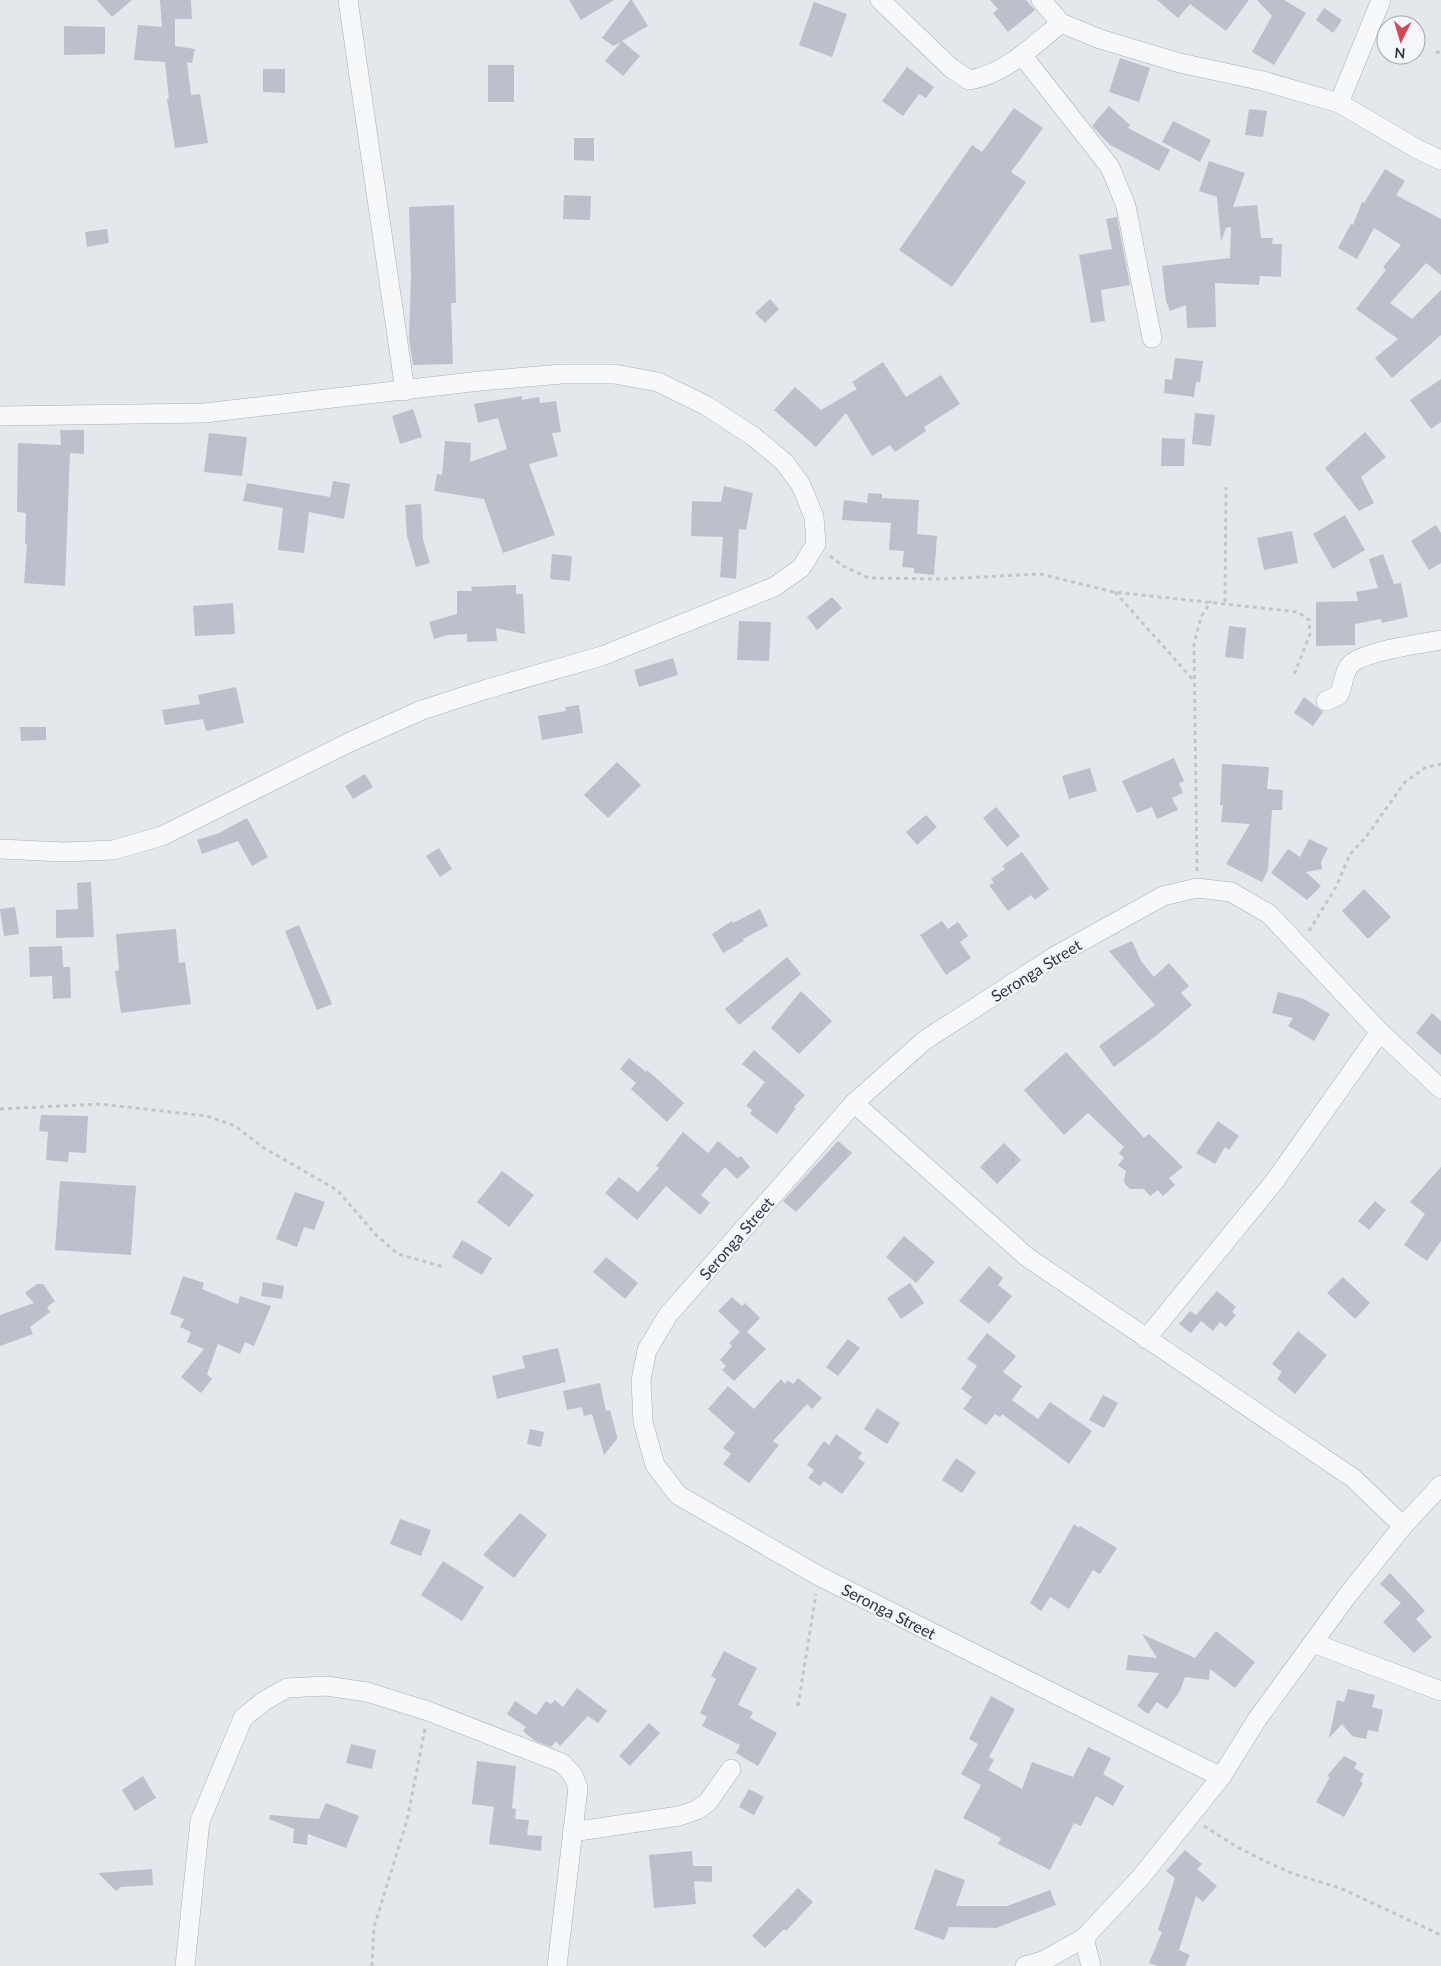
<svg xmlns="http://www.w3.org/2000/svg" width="1441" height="1966" viewBox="0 0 1441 1966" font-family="Lato,sans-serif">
<rect width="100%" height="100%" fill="#e4e7ec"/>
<g fill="#bbc0ca">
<polygon points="97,0 132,0 112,17"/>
<polygon points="160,0 191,0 192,19 175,19 175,46 195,49 192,63 187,62 191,95 200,94 208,143 175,148 167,99 169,99 165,62 134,60 138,25 162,27"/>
<polygon points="569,0 614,0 581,20"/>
<polygon points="630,0 632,0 648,26 622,41 640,56 623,76 605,61 621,42 613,46 602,38"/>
<polygon points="990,0 1026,0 1035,10 1008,32 993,13 998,9"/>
<polygon points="1157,0 1249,0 1226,31 1190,4 1178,18"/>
<polygon points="1257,0 1284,0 1306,13 1274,65 1252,52 1272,16"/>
<polygon points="814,2 847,14 832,57 799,45"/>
<polygon points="1324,8 1342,20 1333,33 1316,20"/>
<polygon points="64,26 105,27 105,54 64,55"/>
<polygon points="1120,58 1150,68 1139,102 1109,92"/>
<rect x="488" y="65" width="26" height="37"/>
<polygon points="907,67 934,87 926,98 919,94 903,116 882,101"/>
<polygon points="263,69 285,69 285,93 263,92"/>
<polygon points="1109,106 1130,125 1128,128 1170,150 1159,171 1110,145 1092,126"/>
<polygon points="1014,108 1043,128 1011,172 1026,182 952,287 899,250 972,145 982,152"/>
<polygon points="1249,109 1267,111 1263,137 1245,135"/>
<polygon points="1173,121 1211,140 1200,162 1162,142"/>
<polygon points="574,138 594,138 594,161 574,160"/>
<polygon points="1209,161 1245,173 1233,207 1257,205 1261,238 1273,238 1272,244 1282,244 1281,277 1260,276 1259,285 1215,283 1216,327 1187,328 1186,305 1170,311 1166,301 1162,266 1230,258 1231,227 1226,228 1221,242 1217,197 1199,191"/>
<polygon points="1385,169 1405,181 1396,195 1441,219 1441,275 1426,263 1390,303 1412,319 1441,290 1441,335 1392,378 1375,358 1398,339 1356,309 1386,270 1383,267 1401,245 1374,228 1357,259 1338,248 1351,224 1353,225 1362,202 1364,203"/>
<polygon points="564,195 591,196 590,220 563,219"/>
<polygon points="454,205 456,303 451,303 453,364 413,365 409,339 411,276 409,207"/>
<polygon points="1117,217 1130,285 1101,290 1105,321 1091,323 1079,255 1112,249 1106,219"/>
<polygon points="107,229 109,243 87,247 85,232"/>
<polygon points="770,299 779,309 765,323 755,313"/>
<polygon points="1175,358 1203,361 1200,382 1196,382 1194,397 1164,393 1165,379 1172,380"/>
<polygon points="883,362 906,397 941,375 960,404 924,427 926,431 895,452 890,445 872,456 846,413 816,447 774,410 795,387 821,410 857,389 852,382"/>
<polygon points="1441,379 1441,422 1431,429 1410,400"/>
<polygon points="522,396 522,400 539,397 540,403 556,401 561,432 552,433 558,456 529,464 555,535 503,553 484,499 434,491 437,474 442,475 445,441 471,443 470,462 507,449 498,418 478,423 474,404"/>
<polygon points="413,409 422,437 400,444 392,416"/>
<polygon points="1195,413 1215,415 1211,446 1192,444"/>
<polygon points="60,430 84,430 84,454 70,453 65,586 24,583 27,544 25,544 26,513 17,512 18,443 61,445"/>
<polygon points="1365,432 1386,457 1361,477 1374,503 1359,511 1325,468"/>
<polygon points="209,433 247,437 242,476 204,472"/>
<polygon points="1162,438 1185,439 1184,466 1161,466"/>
<polygon points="333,481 350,484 344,519 309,512 304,553 278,550 283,508 243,501 247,483 330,497"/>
<polygon points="724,486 753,493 746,530 739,529 736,579 720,577 723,537 691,536 692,501 721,502"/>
<polygon points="868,493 882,494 882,498 919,500 917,534 937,536 934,575 914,573 914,568 902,567 904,551 889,550 891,523 842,520 844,500 867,503"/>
<polygon points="421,504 423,539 430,563 416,567 407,536 405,505"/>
<polygon points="1345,515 1365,550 1333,569 1313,534"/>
<polygon points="1436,525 1441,533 1441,563 1429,570 1411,541"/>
<polygon points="1292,531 1298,563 1264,570 1257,538"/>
<polygon points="552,554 572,556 570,581 550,579"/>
<polygon points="1383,554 1394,584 1401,583 1408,617 1382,623 1381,619 1355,624 1355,645 1316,646 1316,602 1358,601 1356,592 1378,588 1369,559"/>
<polygon points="516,585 516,594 523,594 525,634 496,628 497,641 467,642 467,634 448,635 434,639 429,622 457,614 457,591 472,591 471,587"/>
<polygon points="832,597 842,608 817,630 807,617"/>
<polygon points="233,603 235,634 195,636 193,606"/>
<polygon points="739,621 771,622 769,661 737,660"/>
<polygon points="1229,626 1246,628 1243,659 1225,657"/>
<polygon points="673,658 678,675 639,687 634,670"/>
<polygon points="236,687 244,723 206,731 203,719 165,725 162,710 200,704 198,695"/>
<polygon points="1304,697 1323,712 1313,726 1294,713"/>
<polygon points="579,705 583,733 542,740 538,716 566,711 565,707"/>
<polygon points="20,727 46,727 46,740 21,741"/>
<polygon points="1174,758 1184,781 1179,783 1183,793 1172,798 1178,810 1157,819 1152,807 1137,813 1122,781"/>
<polygon points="617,762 641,785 608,818 584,795"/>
<polygon points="1222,764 1269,767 1267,789 1283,790 1282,810 1272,810 1268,870 1262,882 1226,864 1250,824 1221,822 1223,805 1220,805"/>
<polygon points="1090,768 1097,791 1069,799 1062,776"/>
<polygon points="365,774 373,787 353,799 345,786"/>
<polygon points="996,807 1020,836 1007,847 983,818"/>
<polygon points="926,815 937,827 917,845 906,832"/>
<polygon points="247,818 268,857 252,866 238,841 202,854 197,840 219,833"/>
<polygon points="1309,839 1328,848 1321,862 1322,869 1306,872 1321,886 1307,900 1271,873 1288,849 1300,857"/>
<polygon points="439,848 452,869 440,877 426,856"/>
<polygon points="1022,852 1049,889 1035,900 1031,895 1008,911 989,885 994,883 991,879 1005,869 1002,866"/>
<polygon points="91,882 94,937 56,938 56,910 78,909 77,883"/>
<polygon points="1364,889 1391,917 1368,939 1342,911"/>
<polygon points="15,907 19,934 4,936 0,909"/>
<polygon points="760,909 768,926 743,939 744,941 723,953 712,934 732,921 733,923"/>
<polygon points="942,921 948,929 958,922 968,936 960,942 971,958 946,975 920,935"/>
<polygon points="299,925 332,1004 317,1010 285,931"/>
<polygon points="176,929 179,963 185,962 191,1004 121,1013 115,971 119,970 116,934"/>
<polygon points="1132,941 1141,961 1154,977 1169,963 1189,986 1181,993 1192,1005 1157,1035 1114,1067 1099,1046 1155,1005 1109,951"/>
<polygon points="62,946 63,967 70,967 71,998 53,999 52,976 30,977 29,947"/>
<polygon points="787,957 801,974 739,1025 725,1009"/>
<polygon points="801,991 832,1021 799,1054 771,1028"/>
<polygon points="1278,992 1304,999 1330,1014 1314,1041 1288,1026 1293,1018 1272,1013"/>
<polygon points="1432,1013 1441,1021 1441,1055 1416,1033"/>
<polygon points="754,1050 805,1095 794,1107 796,1108 777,1134 750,1114 752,1110 746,1106 765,1082 742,1064"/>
<polygon points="1066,1052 1144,1138 1149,1134 1183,1167 1169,1178 1175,1185 1163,1196 1158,1190 1150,1196 1144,1189 1130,1189 1125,1184 1124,1179 1126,1171 1118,1165 1124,1158 1119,1153 1124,1147 1088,1113 1064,1135 1024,1090"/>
<polygon points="629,1058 646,1072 647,1070 684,1103 667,1122 631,1089 636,1083 620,1069"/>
<polygon points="41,1115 88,1116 86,1153 69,1152 68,1162 46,1160 48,1132 39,1131"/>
<polygon points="1218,1121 1239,1136 1229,1150 1225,1147 1215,1164 1196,1153"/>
<polygon points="683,1132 708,1153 718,1141 738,1158 741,1156 750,1167 737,1179 725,1167 701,1195 710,1203 700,1215 666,1186 637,1220 605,1193 619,1177 638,1192 659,1168 656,1166"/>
<polygon points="838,1141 852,1153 796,1212 783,1201"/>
<polygon points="1004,1143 1021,1160 997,1184 980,1167"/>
<polygon points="1441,1167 1441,1241 1427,1261 1404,1245 1425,1214 1410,1202"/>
<polygon points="502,1171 534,1195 509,1227 477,1202"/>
<polygon points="60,1181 136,1186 131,1255 55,1250"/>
<polygon points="295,1192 325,1202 314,1230 304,1227 297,1247 276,1239"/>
<polygon points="1375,1201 1386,1210 1369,1230 1358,1221"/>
<polygon points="904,1236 935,1262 916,1283 886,1257"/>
<polygon points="462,1240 492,1258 482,1275 452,1257"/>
<polygon points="606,1257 638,1283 625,1299 593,1272"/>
<polygon points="989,1266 1003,1278 998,1285 1012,1296 989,1324 959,1301"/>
<polygon points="183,1276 204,1283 202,1289 238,1304 240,1296 271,1306 254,1346 245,1342 240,1354 218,1344 207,1374 212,1379 201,1393 181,1377 204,1349 187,1342 191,1332 180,1327 184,1319 170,1314"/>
<polygon points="1343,1277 1370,1303 1355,1319 1327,1293"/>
<polygon points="263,1282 284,1286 282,1299 261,1296"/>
<polygon points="910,1283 924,1303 901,1319 887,1298"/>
<polygon points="37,1284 43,1284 55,1301 47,1307 50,1312 30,1327 33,1334 0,1346 0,1315 34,1303 25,1293"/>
<polygon points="1217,1291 1236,1307 1232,1312 1236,1315 1226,1327 1220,1322 1213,1331 1201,1321 1191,1333 1179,1324 1190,1311 1196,1315"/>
<polygon points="732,1297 742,1306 745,1303 760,1318 747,1332 766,1349 734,1381 722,1370 726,1366 720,1360 732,1346 729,1343 740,1332 718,1311"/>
<polygon points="1298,1331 1327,1355 1295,1394 1277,1379 1282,1372 1272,1364"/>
<polygon points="987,1333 1016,1356 1003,1372 1022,1386 1012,1400 1038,1419 1050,1402 1092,1431 1069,1464 1002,1414 1000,1417 995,1414 986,1425 963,1409 972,1397 961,1389 977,1366 967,1359"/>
<polygon points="848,1339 860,1348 838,1376 826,1367"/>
<polygon points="558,1348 566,1382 497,1399 492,1376 525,1368 522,1356"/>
<polygon points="798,1378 822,1398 812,1409 807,1404 773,1441 779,1445 749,1483 723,1464 731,1454 723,1448 735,1433 708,1409 728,1386 754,1409 781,1379 785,1384 788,1380 793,1384"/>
<polygon points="600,1383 606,1411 610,1410 617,1436 617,1439 604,1455 592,1414 584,1416 582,1407 567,1410 563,1391"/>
<polygon points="1103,1395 1118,1403 1104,1428 1089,1420"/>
<polygon points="877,1408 900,1423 887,1444 864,1429"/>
<polygon points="530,1429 544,1432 541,1447 527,1444"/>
<polygon points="836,1434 862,1453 858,1458 865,1463 842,1494 824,1481 820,1486 808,1478 814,1470 807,1465 824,1441 829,1445"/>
<polygon points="956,1458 976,1472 962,1493 942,1480"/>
<polygon points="520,1513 547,1535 514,1578 483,1555"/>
<polygon points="400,1519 431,1530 421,1556 390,1544"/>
<polygon points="1074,1524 1079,1528 1080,1526 1117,1548 1100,1574 1093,1570 1069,1609 1050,1597 1041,1611 1030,1603"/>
<polygon points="443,1561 484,1587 462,1621 421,1595"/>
<polygon points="1390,1573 1425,1611 1416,1619 1432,1637 1414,1653 1383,1622 1401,1603 1380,1584"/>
<polygon points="1216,1631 1255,1662 1235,1688 1210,1669 1209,1680 1185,1677 1180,1691 1167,1709 1157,1702 1148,1714 1137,1706 1159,1673 1126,1670 1128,1655 1157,1658 1142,1634 1195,1658"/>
<polygon points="724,1651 757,1668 738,1705 753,1712 750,1718 777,1733 758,1766 736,1753 740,1745 702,1726 707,1717 700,1713 716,1679 711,1676"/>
<polygon points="577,1688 607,1711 598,1723 588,1716 560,1746 556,1741 551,1747 535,1741 523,1731 526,1727 507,1714 515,1701 536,1715 546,1701 551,1704 555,1700 563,1707"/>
<polygon points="1348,1689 1375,1695 1372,1707 1383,1710 1378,1732 1368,1730 1366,1739 1352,1736 1342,1724 1329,1738 1337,1700 1344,1702"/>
<polygon points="991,1696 1015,1709 989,1757 994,1760 988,1770 1022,1789 1032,1762 1073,1777 1088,1747 1111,1758 1103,1774 1124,1786 1113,1806 1096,1796 1081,1826 1074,1823 1050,1870 998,1844 1001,1838 963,1818 981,1785 961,1774 978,1744 969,1739"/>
<polygon points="649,1723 660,1733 630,1766 619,1756"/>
<polygon points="351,1744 376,1750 372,1769 346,1763"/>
<polygon points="1344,1756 1357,1763 1354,1768 1364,1774 1360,1781 1363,1783 1344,1817 1316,1802 1330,1777 1327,1776"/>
<polygon points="477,1761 516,1766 512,1808 516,1809 515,1819 529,1820 527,1835 542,1836 541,1851 489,1844 494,1807 472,1804"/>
<polygon points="143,1776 156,1798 135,1811 122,1790"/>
<polygon points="749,1789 764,1797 754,1815 739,1807"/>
<polygon points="326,1803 359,1816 346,1848 308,1834 307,1845 293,1843 294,1829 269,1819 270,1815 319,1819"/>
<polygon points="1185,1850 1202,1864 1197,1869 1217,1886 1203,1902 1196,1896 1179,1950 1190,1955 1185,1966 1157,1966 1149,1963 1162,1932 1158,1930 1175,1878 1166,1871"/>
<polygon points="692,1851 693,1866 712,1866 712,1882 694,1881 696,1904 654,1908 649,1855"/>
<polygon points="152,1869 153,1885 121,1887 116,1891 98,1873"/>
<polygon points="935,1869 965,1880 956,1906 1007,1906 1050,1890 1056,1905 996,1928 949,1927 944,1940 914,1929"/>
<polygon points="798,1888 813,1902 786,1931 784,1929 765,1948 752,1936"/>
</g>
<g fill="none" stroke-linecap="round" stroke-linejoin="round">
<g stroke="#a9aeb7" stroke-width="20">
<g id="minor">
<polyline points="348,0 405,391"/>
<path d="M 880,0 L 951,68 L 969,80 C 1004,75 1034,45 1061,23"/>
<polyline points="1041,0 1061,23 1100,39 1180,63 1263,81 1339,103 1419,150 1441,160"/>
<polyline points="1022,55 1110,167 1126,206 1152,338"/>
<polyline points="1339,103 1381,0"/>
<polyline points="0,416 204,413 480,381 562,374 614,374 658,382 707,406 754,437 784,462 801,485 814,517 816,544 801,568 774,587 602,656 487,689 422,710 350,742 162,836 113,850 64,852 0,849"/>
<path d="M 1326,701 L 1339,695 C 1343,686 1343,675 1349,666 C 1360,652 1422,643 1441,640"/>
<polyline points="854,1103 1027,1257 1353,1478 1403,1526"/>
<polyline points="1146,1339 1274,1182 1380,1032"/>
<polyline points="1313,1643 1441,1691"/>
<polyline points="1221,1777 819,1576 678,1495 655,1465 643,1422 641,1380 647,1350 668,1315 854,1103 925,1040 1057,955 1163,896 1197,888 1231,892 1269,914 1380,1032 1441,1089"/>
<polyline points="572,1832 679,1816 697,1810 708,1802 731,1769"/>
<polyline points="1084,1938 1091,1966"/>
<polyline points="185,1966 200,1821 243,1718 264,1701 287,1688 326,1686 367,1692 428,1711 562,1763 573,1775 578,1788 557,1966"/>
<polyline points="1025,1966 1043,1961 1084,1938 1141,1877 1221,1777 1258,1718 1347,1596 1403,1526 1441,1485"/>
</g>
</g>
<g stroke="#c2c5cb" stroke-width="3" stroke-dasharray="4 4" stroke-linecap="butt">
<polyline points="1436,53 1441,51"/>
<polyline points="830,556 843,566 869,578 941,579 1040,574 1114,592 1298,612 1309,620 1310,634 1294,675"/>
<polyline points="1115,592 1194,681"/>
<polyline points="1225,602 1226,487"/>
<polyline points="1197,871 1194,644 1201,617 1211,601"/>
<polyline points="1309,931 1336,887 1350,854 1366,837 1405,782 1426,767 1441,764"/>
<polyline points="0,1109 100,1104 207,1116 235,1126 264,1148 337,1190 376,1235 398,1254 444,1267"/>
<polyline points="798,1706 816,1594"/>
<polyline points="1204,1826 1237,1847 1269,1863 1294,1874 1340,1888 1441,1935"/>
<polyline points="372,1966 374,1927 407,1820 425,1729"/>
</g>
<use href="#minor" stroke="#f7f8fa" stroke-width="19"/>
</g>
<g text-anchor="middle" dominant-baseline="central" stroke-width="5" stroke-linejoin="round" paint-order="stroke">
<g font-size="16" fill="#2b3445" stroke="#f4f6f9">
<text transform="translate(1036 970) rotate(-32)">Seronga Street</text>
<text transform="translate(736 1238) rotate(-49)">Seronga Street</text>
<text transform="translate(889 1611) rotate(27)">Seronga Street</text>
</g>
</g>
<g transform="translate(1401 40) rotate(185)"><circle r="24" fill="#f4f6f9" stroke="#a4a8b1"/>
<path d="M0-4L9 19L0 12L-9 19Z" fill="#d1495b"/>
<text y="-8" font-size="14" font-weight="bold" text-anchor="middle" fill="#2b3445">N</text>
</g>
</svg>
